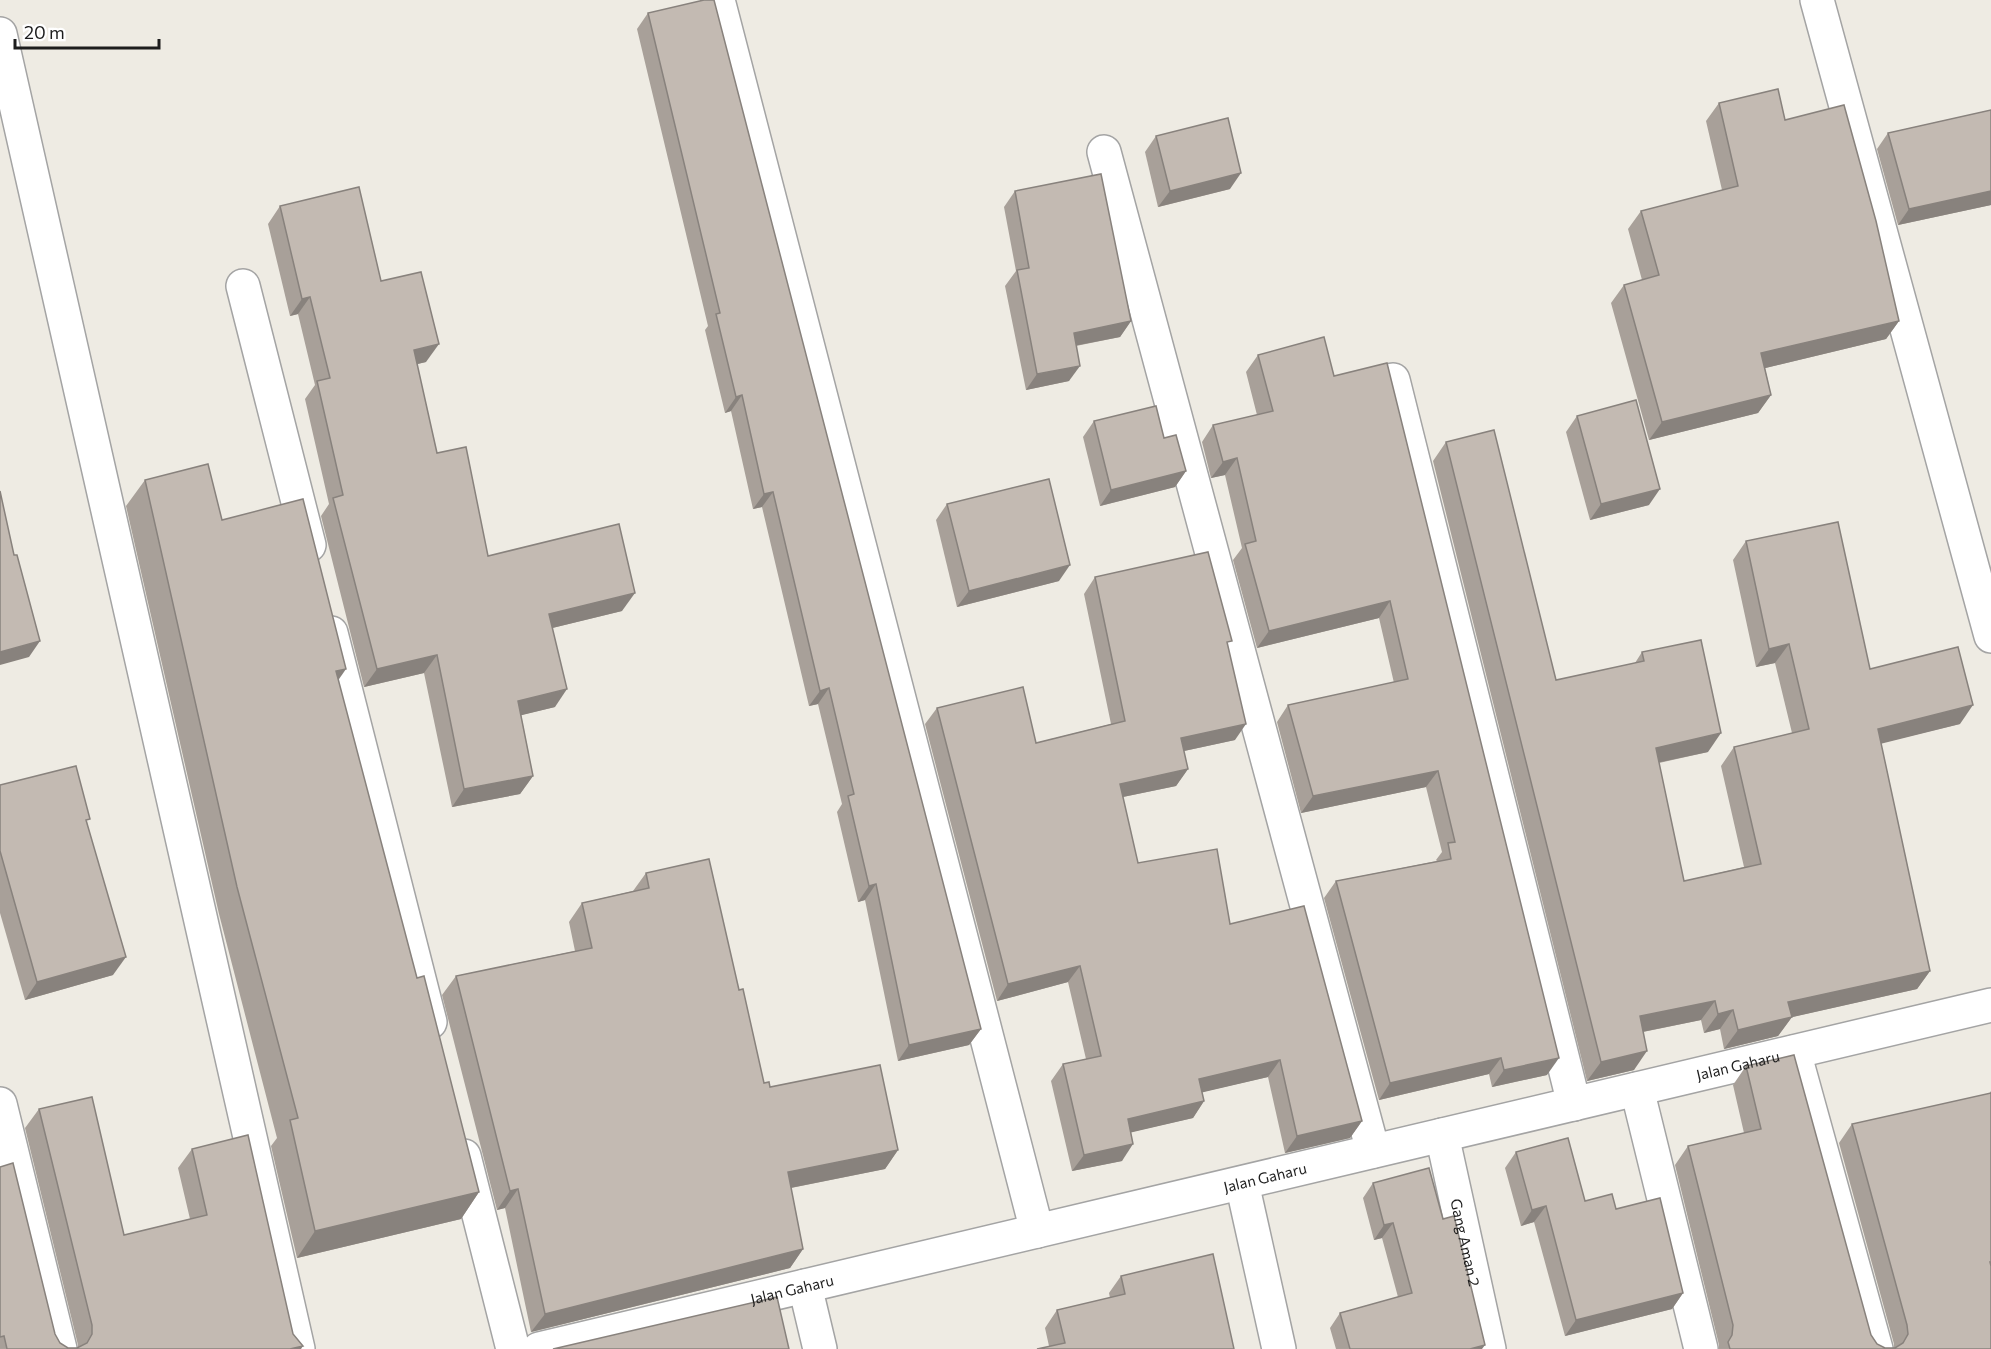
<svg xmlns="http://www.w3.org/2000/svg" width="1991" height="1349" viewBox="0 0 1991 1349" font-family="Commissioner,sans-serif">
<rect width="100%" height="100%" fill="#eeebe3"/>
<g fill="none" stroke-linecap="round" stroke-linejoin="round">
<g stroke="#a4a4a4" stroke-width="36">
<g id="minor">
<polyline points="718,0 1037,1231"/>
<polyline points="1817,0 1991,636"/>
<polyline points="0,34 298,1349"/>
<polyline points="1104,152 1373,1151"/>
<polyline points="243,286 309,545"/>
<polyline points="1393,380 1574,1104"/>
<polyline points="331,633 430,1022"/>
<polyline points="1794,1052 1876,1349"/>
<polyline points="1637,1089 1701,1349"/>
<polyline points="0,1104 60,1349"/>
<path id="s1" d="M 1442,1135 L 1489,1349"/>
<polyline points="464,1156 513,1349"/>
<polyline points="1242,1183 1279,1349"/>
<polyline points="805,1286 820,1349"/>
<path id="s2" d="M 539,1349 L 1991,1005"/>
</g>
</g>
<use href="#minor" stroke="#fff" stroke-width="33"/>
</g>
<g fill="#a8a099">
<polygon points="648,13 981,1029 969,1045 898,1061 865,900 858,902 837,812 842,804 818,704 809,706 762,507 753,509 731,411 725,413 705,330 708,326 637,29"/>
<polygon points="1719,103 1785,120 1899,321 1886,339 1765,368 1771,395 1758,413 1649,440 1611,303 1624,285 1642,280 1628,229 1641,211 1722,190 1706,121"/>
<polygon points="1991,110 1991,205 1898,225 1877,149 1888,133"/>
<polygon points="1156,136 1230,189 1158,207 1145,152"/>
<polygon points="1015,191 1131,321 1120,337 1076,346 1069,381 1026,390 1005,286 1016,271 1004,207"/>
<polygon points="280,206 381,281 426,362 417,364 437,453 488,556 622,611 552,628 555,707 521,715 533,776 520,794 452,807 424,673 364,687 321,516 329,504 305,399 315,385 298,314 290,316 268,224"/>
<polygon points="1258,355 1334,376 1547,1075 1492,1087 1489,1074 1379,1100 1324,898 1336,881 1437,861 1436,860 1442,852 1426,787 1301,813 1277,722 1288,705 1394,683 1379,618 1257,648 1233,560 1242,548 1225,475 1211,478 1202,442 1213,425 1257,415 1246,372"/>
<polygon points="1577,416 1649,505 1590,520 1566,432"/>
<polygon points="1094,421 1164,438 1186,471 1175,487 1100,506 1083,437"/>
<polygon points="1446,442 1556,680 1635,663 1642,652 1708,752 1659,763 1684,881 1744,867 1721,766 1734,747 1792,733 1775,663 1756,667 1733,560 1746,541 1870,669 1960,724 1881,743 1930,971 1917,989 1792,1017 1778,1036 1724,1049 1720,1029 1704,1033 1701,1020 1643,1032 1634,1070 1587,1081 1433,461"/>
<polygon points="145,480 222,520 338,680 417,978 479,1192 461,1219 297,1258 271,1146 277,1138 219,914 126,506"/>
<polygon points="947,504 1059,581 957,607 936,520"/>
<polygon points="1095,577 1228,646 1235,740 1184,751 1188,769 1176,786 1123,797 1138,863 1230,924 1362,1121 1350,1138 1285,1153 1268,1077 1202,1092 1204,1101 1193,1118 1131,1132 1122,1161 1072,1171 1051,1081 1063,1064 1086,1059 1068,982 997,1001 925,724 937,708 1036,743 1111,724 1084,594"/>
<polygon points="0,785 87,822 113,975 25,1000 0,913"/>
<polygon points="646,873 739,990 764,1083 770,1087 898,1150 885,1169 791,1188 803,1249 790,1268 531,1332 505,1208 497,1210 442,995 456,976 575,951 569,922 582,903 633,891"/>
<polygon points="1746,1066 1871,1335 1877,1344 1885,1348 1894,1348 1894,1344 1839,1143 1852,1124 1989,1094 1991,1091 1991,1349 1719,1349 1719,1345 1675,1165 1688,1146 1744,1133 1733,1085"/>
<polygon points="39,1109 124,1235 190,1219 178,1168 192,1149 301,1349 0,1349 0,1167 55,1334 60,1343 68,1348 78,1348 78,1345 25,1128"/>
<polygon points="1516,1152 1585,1201 1683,1293 1672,1309 1565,1336 1534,1222 1521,1226 1505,1168"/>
<polygon points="1373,1183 1443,1219 1482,1349 1336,1349 1330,1328 1340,1313 1398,1297 1382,1238 1374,1240 1363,1198"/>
<polygon points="1121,1276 1234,1349 1049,1346 1045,1328 1057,1310 1110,1298 1109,1293"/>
</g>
<g fill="#88827d">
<polygon points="1241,173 1230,189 1158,207 1170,191"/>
<polygon points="1991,191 1991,205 1898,225 1909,209"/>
<polygon points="310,297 298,314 290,316 302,299"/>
<polygon points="1131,321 1120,337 1063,348 1074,333"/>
<polygon points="1899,321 1886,339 1749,372 1761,353"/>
<polygon points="439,344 426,362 401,368 414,350"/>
<polygon points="1080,366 1069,381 1026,390 1037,374"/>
<polygon points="742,395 731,411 725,413 736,397"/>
<polygon points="1771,395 1758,413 1649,440 1662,422"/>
<polygon points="1237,458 1225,475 1211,478 1223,462"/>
<polygon points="1186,471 1175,487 1100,506 1111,490"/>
<polygon points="1660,489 1649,505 1590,520 1601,504"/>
<polygon points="773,492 762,507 753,509 764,494"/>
<polygon points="1070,565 1059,581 957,607 969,591"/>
<polygon points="635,593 622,611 536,632 549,614"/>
<polygon points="1390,601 1379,618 1257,648 1269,631"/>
<polygon points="40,641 29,657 0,665 0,652"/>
<polygon points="1789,644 1775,663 1756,667 1769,649"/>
<polygon points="437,655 424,673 364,687 377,669"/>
<polygon points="346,669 328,695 336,671"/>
<polygon points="829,688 818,704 809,706 820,691"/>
<polygon points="567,689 555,707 506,719 518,701"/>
<polygon points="1973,705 1960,724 1864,748 1878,729"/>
<polygon points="1246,724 1235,740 1170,754 1181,738"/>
<polygon points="1721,733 1708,752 1642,766 1656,748"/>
<polygon points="1188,769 1176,786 1108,800 1120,784"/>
<polygon points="1438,771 1426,787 1301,813 1313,796"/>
<polygon points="533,776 520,794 452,807 464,789"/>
<polygon points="876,884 865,900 858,902 869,886"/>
<polygon points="126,957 113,975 25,1000 37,982"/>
<polygon points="1080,966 1068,982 997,1001 1008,984"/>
<polygon points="1930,971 1917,989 1775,1021 1788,1002"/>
<polygon points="1715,1001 1701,1020 1627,1035 1640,1016"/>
<polygon points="1733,1010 1720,1029 1704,1033 1718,1014"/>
<polygon points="1792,1017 1778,1036 1724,1049 1738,1030"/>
<polygon points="981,1029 969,1045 898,1061 909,1045"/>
<polygon points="1647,1051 1634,1070 1587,1081 1601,1062"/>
<polygon points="1501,1058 1489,1074 1379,1100 1390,1083"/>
<polygon points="1559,1058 1547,1075 1492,1087 1504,1070"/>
<polygon points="1280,1060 1268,1077 1187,1096 1199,1079"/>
<polygon points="1204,1101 1193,1118 1116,1136 1128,1119"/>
<polygon points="1362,1121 1350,1138 1285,1153 1297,1136"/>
<polygon points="1133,1144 1122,1161 1072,1171 1084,1155"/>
<polygon points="898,1150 885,1169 775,1191 788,1172"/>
<polygon points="518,1189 505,1208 497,1210 510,1191"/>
<polygon points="479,1192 461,1219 297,1258 315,1231"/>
<polygon points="1546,1206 1534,1222 1521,1226 1532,1210"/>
<polygon points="1393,1223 1382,1238 1374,1240 1384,1225"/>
<polygon points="803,1249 790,1268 531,1332 545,1314"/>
<polygon points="1683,1293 1672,1309 1565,1336 1576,1320"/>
<polygon points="1485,1345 1482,1349 1470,1349"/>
<polygon points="303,1346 301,1349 290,1349"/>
</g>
<g fill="#c3bab2" stroke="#88827d" stroke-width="1.5">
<polygon points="704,0 714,0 981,1029 909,1045 876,884 869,886 848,796 854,794 829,688 820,691 773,492 764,494 742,395 736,397 716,314 720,313 648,13"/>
<polygon points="1778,89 1785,120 1844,105 1876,221 1899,321 1761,353 1771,395 1662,422 1624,285 1659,275 1641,211 1738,186 1719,103"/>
<polygon points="1991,110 1991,191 1909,209 1888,133"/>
<polygon points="1228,118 1241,173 1170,191 1156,136"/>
<polygon points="1101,174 1131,321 1074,333 1080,366 1037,374 1017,270 1029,268 1015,191"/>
<polygon points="359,187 381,281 421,272 439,344 414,350 437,453 466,447 488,556 619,524 635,593 549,614 567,689 518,701 533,776 464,789 437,655 377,669 333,498 343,495 317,381 330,378 310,297 302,299 280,206"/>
<polygon points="1324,337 1334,376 1387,363 1559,1058 1504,1070 1501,1058 1390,1083 1336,881 1451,859 1448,843 1455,842 1438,771 1313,796 1288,705 1408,679 1390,601 1269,631 1245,544 1256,541 1237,458 1223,462 1213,425 1273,411 1258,355"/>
<polygon points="1636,400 1660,489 1601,504 1577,416"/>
<polygon points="1156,406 1164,438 1176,435 1186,471 1111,490 1094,421"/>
<polygon points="1494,430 1556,680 1644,661 1642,652 1701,640 1721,733 1656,748 1684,881 1761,864 1734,747 1809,729 1789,644 1769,649 1746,541 1838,522 1870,669 1958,647 1973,705 1878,729 1930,971 1788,1002 1792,1017 1738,1030 1733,1010 1718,1014 1715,1001 1640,1016 1647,1051 1601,1062 1446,442"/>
<polygon points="208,464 222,520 303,499 346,669 336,671 417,978 424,976 479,1192 315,1231 290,1120 298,1118 237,887 145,480"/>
<polygon points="1049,479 1070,565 969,591 947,504"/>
<polygon points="0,491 14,555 17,555 40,641 0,652"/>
<polygon points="1208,552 1232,641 1227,642 1246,724 1181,738 1188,769 1120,784 1138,863 1217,849 1230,924 1304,906 1362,1121 1297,1136 1280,1060 1199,1079 1204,1101 1128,1119 1133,1144 1084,1155 1063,1064 1101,1056 1080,966 1008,984 937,708 1023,687 1036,743 1125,721 1095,577"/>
<polygon points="76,766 90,819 86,820 126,957 37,982 0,851 0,785"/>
<polygon points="709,859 739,990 743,989 764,1083 769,1082 770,1087 880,1065 898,1150 788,1172 803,1249 545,1314 518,1189 510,1191 456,976 592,948 582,903 649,888 646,873"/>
<polygon points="1794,1055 1871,1335 1877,1344 1885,1348 1895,1348 1903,1343 1908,1334 1907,1325 1852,1124 1991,1093 1991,1262 1990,1262 1991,1266 1991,1349 1730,1349 1728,1342 1732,1335 1733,1325 1688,1146 1761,1129 1746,1066"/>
<polygon points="92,1097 124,1235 207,1215 192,1149 248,1135 293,1334 303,1346 290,1349 7,1349 4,1336 0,1337 0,1167 13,1163 55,1334 60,1343 68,1348 77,1348 87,1343 92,1334 92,1325 39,1109"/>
<polygon points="1568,1138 1585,1201 1612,1194 1616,1209 1660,1198 1683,1293 1576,1320 1546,1206 1532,1210 1516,1152"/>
<polygon points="1429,1168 1443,1219 1454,1216 1485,1345 1470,1349 1350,1349 1340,1313 1412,1293 1393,1223 1384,1225 1373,1183"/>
<polygon points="1213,1254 1234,1349 1037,1349 1065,1343 1057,1310 1125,1294 1121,1276"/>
<polygon points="777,1297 789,1349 553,1349"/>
</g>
<g text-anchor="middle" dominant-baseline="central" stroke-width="5" stroke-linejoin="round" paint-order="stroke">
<g font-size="15" fill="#1d1d1d" stroke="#fff">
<text stroke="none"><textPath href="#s2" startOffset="1232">Jalan Gaharu</textPath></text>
<text stroke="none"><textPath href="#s2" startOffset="746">Jalan Gaharu</textPath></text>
<text stroke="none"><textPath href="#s1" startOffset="110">Gang Aman 2</textPath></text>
<text stroke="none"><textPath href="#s2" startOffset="260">Jalan Gaharu</textPath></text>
</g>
</g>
<path d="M15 39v9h144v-9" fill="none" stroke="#1d1d1d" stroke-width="3"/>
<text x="24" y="39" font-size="18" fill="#1d1d1d" stroke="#ffffff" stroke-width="4.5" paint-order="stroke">20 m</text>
</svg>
